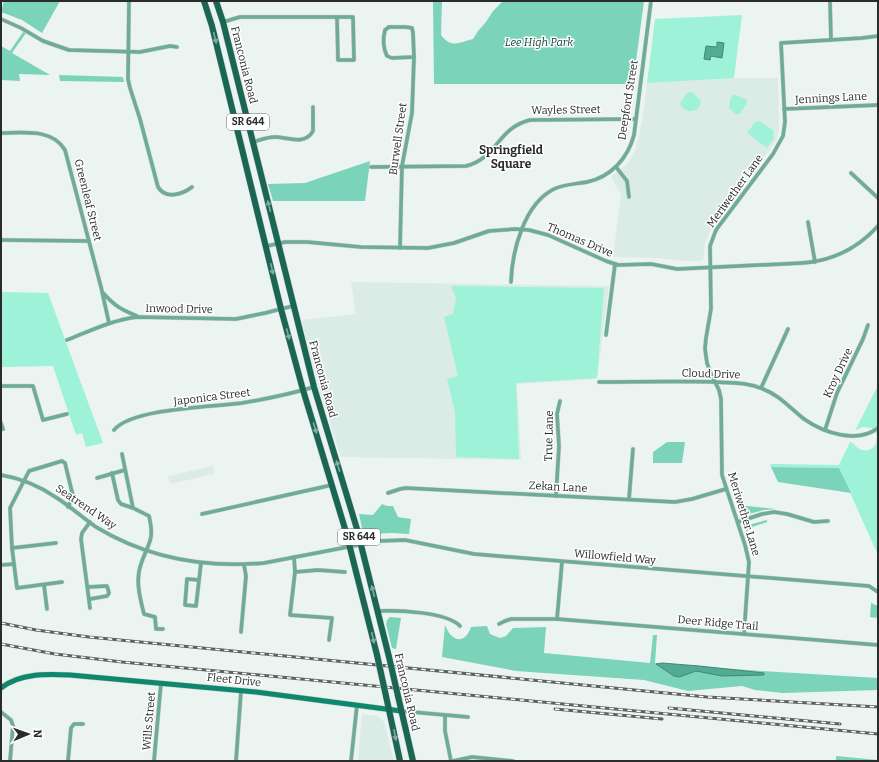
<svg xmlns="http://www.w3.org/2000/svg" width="879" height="762" viewBox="0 0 879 762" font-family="Bitter,serif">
<rect width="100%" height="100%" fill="#ecf4f1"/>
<g fill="#dbece6">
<polygon points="734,78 778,78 779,130 776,140 771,148 712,227 705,244 703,259 700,261 686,261 655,258 613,257 621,194 611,177 627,164 636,148 642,122 647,83"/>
<polygon points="351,282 609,286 597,379 517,384 521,460 341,457 321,395 301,320 356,314"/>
<polygon points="213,466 214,474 170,484 168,476"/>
<polygon points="362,714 378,716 384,722 394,761 358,761"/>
</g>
<g fill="#9df2d8">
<polygon points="742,15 734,78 647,83 655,19"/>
<path d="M 692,92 L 701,101 L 699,107 L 696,110 C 689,113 682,110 680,103 L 687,93 Z"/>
<polygon points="734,94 747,100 747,103 740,114 735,114 729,108 730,99"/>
<polygon points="759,121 773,130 774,138 767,148 747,133 755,122"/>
<polygon points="451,286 604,288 597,378 516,383 519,459 456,457 455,412 447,379 458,376 444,317 453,314 456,298"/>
<polygon points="1,292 48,293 103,443 86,447 82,433 76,435 53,366 1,367"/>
<path d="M 878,385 L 878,555 L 839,468 L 771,467 L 770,464 L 839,465 L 850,442 C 854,443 854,445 858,448 C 863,452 872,451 875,445 C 877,442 876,438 877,435 L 872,428 L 862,427 L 855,431 Z"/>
</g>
<g fill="#7bd3b9">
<polygon points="4,1 60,1 42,33 22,20 1,12"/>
<path d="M 433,1 L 442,1 L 441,35 C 451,48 458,43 473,39 L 478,31 L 486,22 L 493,11 L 502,2 L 519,1 L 644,1 L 633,84 L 434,84 Z"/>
<polygon points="23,32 26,33 12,53 50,75 19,74 20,81 1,80 1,46 10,51"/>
<polygon points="59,75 123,77 124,82 60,81"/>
<polygon points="370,161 365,201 273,201 268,184 305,183"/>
<polygon points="667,442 685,442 682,463 653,463 653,452"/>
<polygon points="771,467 839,468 851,493 778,482"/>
<polygon points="382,504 387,506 393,506 398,517 411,519 409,534 392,533 369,534 362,528 359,514 373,515"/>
<polygon points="737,505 776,509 764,510 745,515 741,514"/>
<polygon points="767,520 767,522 749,528 746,533 746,528 748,525"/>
<polygon points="871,603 878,606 878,618 870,617"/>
<polygon points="390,617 401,618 396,649 392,648 386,624 387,620"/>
<path d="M 445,625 C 447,629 449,634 452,636 C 461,644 468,636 471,627 L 487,626 L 490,634 L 500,638 L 506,636 L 513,628 L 546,627 L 544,653 L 650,663 L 653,635 L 657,635 L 655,663 L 761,671 L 878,678 L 878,690 L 783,693 L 755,690 L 742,686 L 688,691 L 644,680 L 516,671 L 442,657 Z"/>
<polygon points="836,756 878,760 878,761 836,761"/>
</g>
<g fill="#52ac93" stroke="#468674">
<polygon points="717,42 724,43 722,58 711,56 710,60 704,59 706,46 717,47"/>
<polygon points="662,663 699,666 764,673 764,675 722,676 696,671 679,677 674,676 656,664"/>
</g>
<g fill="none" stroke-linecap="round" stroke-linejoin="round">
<g stroke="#c9d0cd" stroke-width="4.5">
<g id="street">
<path d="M 129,1 L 128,79 L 130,88 L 140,119 L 158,187 C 166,200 183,194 192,187"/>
<polyline points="830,1 831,40"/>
<polyline points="1,19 21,28 43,41 69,50 140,52 170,46 177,47"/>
<polyline points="223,22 240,17 353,17 354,60 338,60 337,17"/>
<path d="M 389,27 L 406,27 L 412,28 L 413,33 L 414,57 L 392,58 L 387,56 C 383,48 383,38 385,30 Z"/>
<polyline points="784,109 878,105"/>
<path d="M 1,133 C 23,133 52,128 65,150 L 101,287 L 109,323"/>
<path d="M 253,142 C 260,140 267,137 275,137 C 287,137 305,146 313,131 L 313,107"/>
<path d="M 371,167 L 466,166 C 498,158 497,128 530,120 L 636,119"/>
<polyline points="616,167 627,181 629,197"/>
<polyline points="851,173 878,198"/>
<polyline points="808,222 815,262"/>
<polyline points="1,240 88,241"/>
<path d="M 267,246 L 285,242 L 307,242 L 361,247 L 428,248 L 454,243 L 489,231 L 515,229 L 529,230 L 548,235 L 606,261 L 618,265 L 651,264 L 677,269 L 802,263 C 832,261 858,248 878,226"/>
<polyline points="400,248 402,166 412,113 414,57"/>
<path d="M 511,282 C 512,251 524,204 554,189 C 565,184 576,184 587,182 C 611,177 628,158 634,135 L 651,1"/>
<path d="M 103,293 C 115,306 120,309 137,316"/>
<polyline points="606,335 615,264"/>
<path d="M 67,340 C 90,331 112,320 137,317 L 236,319 L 265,313 L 293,306"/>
<path d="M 599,382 C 637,382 676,381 715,382 C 731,383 747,382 763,389 C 779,395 790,408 804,419 C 824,433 857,444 878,428"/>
<polyline points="1,386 33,386 43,420 67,414"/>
<polyline points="761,388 788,329"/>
<polyline points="1,423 3,429 1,429"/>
<path d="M 114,430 C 132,408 213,407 242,403 C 266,399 290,394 314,387"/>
<polyline points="825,430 837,393 863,339 868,325"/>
<polyline points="122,454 133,508"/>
<path d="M 112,473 L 118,500 L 121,504 L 133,508 L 149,516 C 155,541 148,543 141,564 C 135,580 140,598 144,614 L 155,617 L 156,629 L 163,629"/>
<path d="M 1,475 C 20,478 41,487 57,498 C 71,507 83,518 96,527 C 147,558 205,568 264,563 L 379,541 L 405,540 L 474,554 L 869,586 L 878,592"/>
<polyline points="97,478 125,470"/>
<polyline points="388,493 400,489 406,488 675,502 692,499 726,489"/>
<polyline points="556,496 559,446 557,414 560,401"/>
<polyline points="629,499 633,449"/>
<polyline points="202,514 332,485"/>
<polyline points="90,522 82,533 81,539 90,608"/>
<polyline points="738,522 762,514 774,512 787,514 814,522 828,521"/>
<polyline points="12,548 56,543"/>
<polyline points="294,557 295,572 290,615 332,618 329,640"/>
<polyline points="1,565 14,564"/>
<polyline points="295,572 318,570 345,572"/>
<polyline points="199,580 187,579 185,605 196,606 201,563"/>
<polyline points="62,582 17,588 12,548 10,508 29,471 62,461 65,463 73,496 68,507"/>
<polyline points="44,585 47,609"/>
<polyline points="88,587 107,586 109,593 107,596 90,599"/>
<path d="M 378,611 C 398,610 447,612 460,626"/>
<polyline points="557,619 562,562"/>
<polyline points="499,624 505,621 511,619 557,619 878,645"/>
<polyline points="241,632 246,576 244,565"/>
<polyline points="744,634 749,562 745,545 722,475 721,399 719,390 711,374 707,363 705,349 706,338 711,309 710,246 716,230 773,154 783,136 785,122 781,43 862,38 878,36"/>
<polyline points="401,711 468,717"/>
<polyline points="1,712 11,720 13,726 10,761"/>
<polyline points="445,716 445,731 451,761"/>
<polyline points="68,761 71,728 74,724 83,724"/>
<polyline points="154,761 161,683"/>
<polyline points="236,761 241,691"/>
<polyline points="351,761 357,705"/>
<polyline points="453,761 472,757 513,761"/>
</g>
</g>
<g stroke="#c9d0cd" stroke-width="6">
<path id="secondary" d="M 1,688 C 20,673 46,674 70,675 L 256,692 L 401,711"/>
</g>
<g stroke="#c9d0cd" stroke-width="7">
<g id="primary">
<polyline points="204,1 212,26 281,309 303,390 346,532 377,655"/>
<polyline points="216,1 223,22 314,387 357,529 389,657"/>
<polyline points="386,696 400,761"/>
<polyline points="398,696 413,761"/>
</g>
</g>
<use href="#street" stroke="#6eab98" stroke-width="3.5"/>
<use href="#secondary" stroke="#0d886e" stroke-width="5"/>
<use href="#primary" stroke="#1a6653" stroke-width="6"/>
<g stroke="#5c605e" stroke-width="3">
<g id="rail">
<polyline points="1,623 36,630 89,637 707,697 878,707"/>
<polyline points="1,644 55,654 122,662 878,734"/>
<polyline points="669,708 840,724"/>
<polyline points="555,709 662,719"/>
</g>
</g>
<use href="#rail" stroke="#fff" stroke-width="1.5" stroke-dasharray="4.5" stroke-linecap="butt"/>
<g stroke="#c9d0cd" stroke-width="7" stroke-linecap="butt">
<g id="primary-bridge">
<polyline points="377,655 386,696"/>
<polyline points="389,657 398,696"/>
</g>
</g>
<use href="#primary-bridge" stroke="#1a6653" stroke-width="6"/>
</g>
<defs><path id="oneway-solid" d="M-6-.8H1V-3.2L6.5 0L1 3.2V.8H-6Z"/></defs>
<g fill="#81aba0">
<use href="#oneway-solid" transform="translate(215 38) rotate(76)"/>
<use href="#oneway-solid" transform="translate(269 206) rotate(-104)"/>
<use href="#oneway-solid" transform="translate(272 269) rotate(77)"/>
<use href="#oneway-solid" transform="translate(288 334) rotate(75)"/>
<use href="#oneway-solid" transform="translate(315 428) rotate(73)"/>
<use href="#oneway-solid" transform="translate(338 466) rotate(-107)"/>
<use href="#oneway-solid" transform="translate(373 591) rotate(-104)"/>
<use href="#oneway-solid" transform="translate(373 638) rotate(77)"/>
<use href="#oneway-solid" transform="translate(395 735) rotate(79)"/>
</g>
<g text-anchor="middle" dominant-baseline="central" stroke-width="3" stroke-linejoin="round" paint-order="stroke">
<g fill="#fff" stroke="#696b6b" stroke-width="1">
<rect x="227" y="114" width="42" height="16" rx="3"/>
<rect x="338" y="529" width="42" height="16" rx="3"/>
</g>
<g font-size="10" font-weight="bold" fill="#292c2b">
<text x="248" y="122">SR 644</text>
<text x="359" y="537">SR 644</text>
</g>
<g font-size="11" font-style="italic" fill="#113a2f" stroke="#fff">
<text x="539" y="42">Lee High Park</text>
</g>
<g font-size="11" fill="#292c2b" stroke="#fff">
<text transform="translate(244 65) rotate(76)">Franconia Road</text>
<text transform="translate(831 98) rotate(-3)">Jennings Lane</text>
<text transform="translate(628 100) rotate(-81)">Deepford Street</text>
<text transform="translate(566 110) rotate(-1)">Wayles Street</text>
<text transform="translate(398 139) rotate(-82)">Burwell Street</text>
<text transform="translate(735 191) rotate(-54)">Meriwether Lane</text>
<text transform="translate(88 200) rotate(76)">Greenleaf Street</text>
<text transform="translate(580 240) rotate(23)">Thomas Drive</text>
<text transform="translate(179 309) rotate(1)">Inwood Drive</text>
<text transform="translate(838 373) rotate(-65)">Kroy Drive</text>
<text transform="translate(711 374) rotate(2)">Cloud Drive</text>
<text transform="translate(323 379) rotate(75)">Franconia Road</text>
<text transform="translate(212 397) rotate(-7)">Japonica Street</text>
<text transform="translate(549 436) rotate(-89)">True Lane</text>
<text transform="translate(558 487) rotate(3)">Zekan Lane</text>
<text transform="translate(86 507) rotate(34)">Seatrend Way</text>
<text transform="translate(744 514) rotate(73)">Meriwether Lane</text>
<text transform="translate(615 557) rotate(5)">Willowfield Way</text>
<text transform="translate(718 623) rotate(5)">Deer Ridge Trail</text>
<text transform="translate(234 680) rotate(6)">Fleet Drive</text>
<text transform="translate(407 692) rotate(77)">Franconia Road</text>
<text transform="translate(149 721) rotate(-85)">Wills Street</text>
</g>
<g font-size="12" font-weight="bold" fill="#292c2b" stroke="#fff">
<text x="511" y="150">Springfield<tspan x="511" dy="14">Square</tspan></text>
</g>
</g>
<rect width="879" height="762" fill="none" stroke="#292c2b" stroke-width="4"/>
<g transform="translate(28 734) rotate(88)" stroke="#ffffff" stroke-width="3" paint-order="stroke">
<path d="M0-3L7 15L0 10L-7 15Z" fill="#292c2b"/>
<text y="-6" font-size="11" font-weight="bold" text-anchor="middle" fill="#292c2b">N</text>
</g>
</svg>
